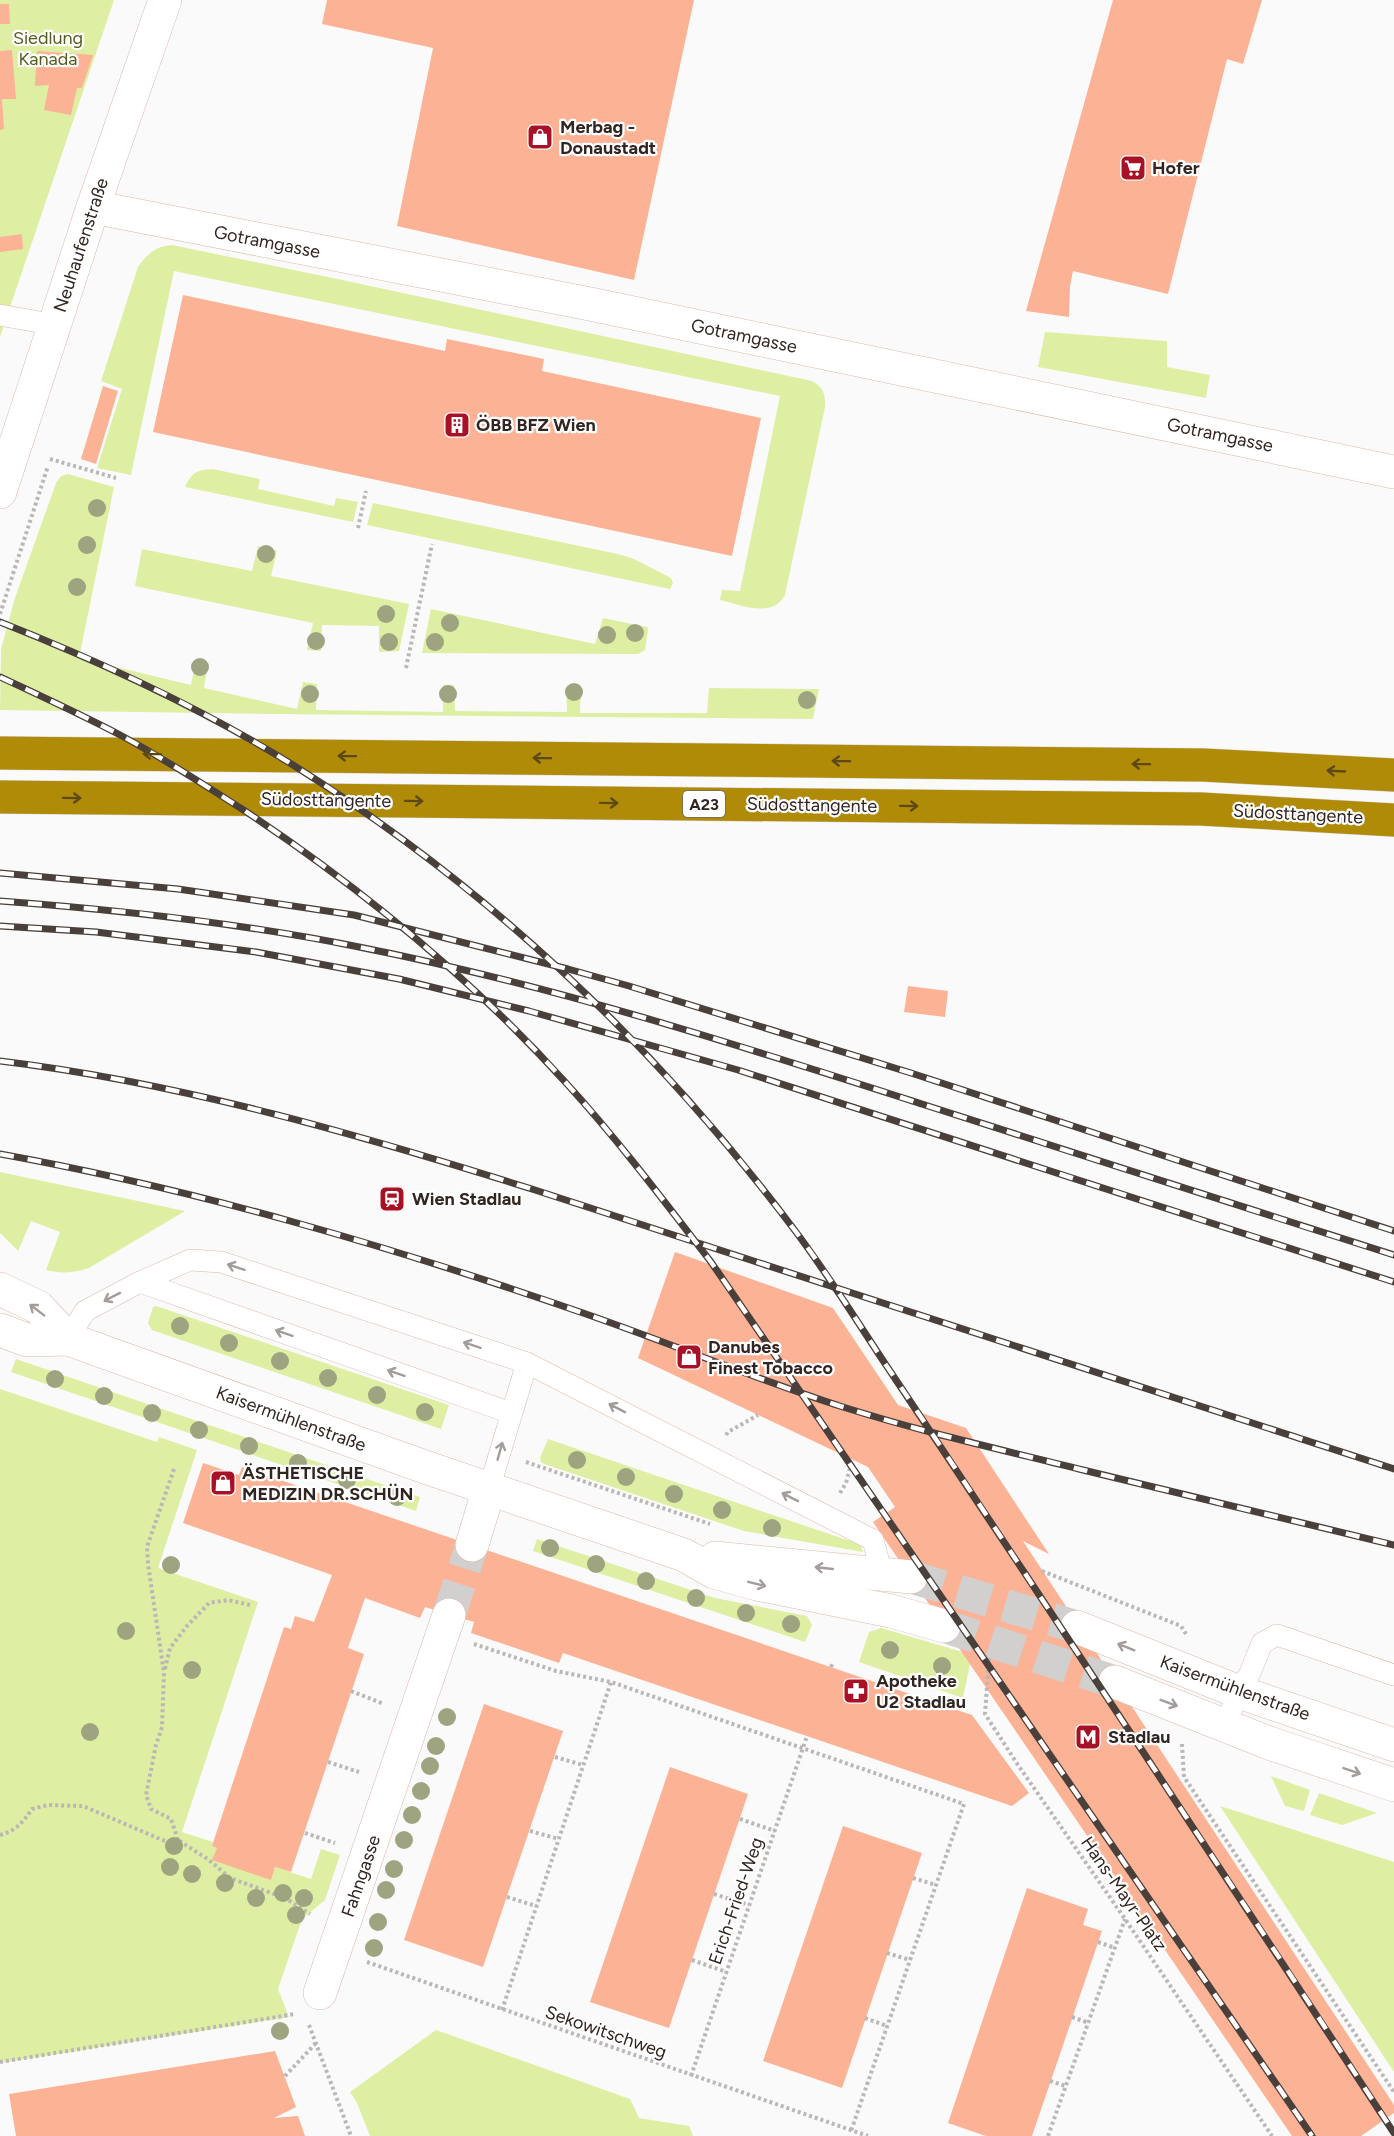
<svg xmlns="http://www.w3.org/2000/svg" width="1394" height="2136" viewBox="0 0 1394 2136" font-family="Figtree,sans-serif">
<rect width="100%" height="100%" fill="#fafafa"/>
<g fill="#deefa4">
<polygon points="0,0 114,0 0,337"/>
<path d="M 172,245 L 347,281 L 812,381 C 823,387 826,395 825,407 L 785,595 C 772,619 742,605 720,600 L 722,590 L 740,591 L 780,396 L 174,271 L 131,475 L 97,468 L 122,389 L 101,381 L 138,267 C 147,254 156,246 172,245 Z"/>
<polygon points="1045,332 1167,341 1167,367 1210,375 1206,398 1038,367"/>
<path d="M 213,469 L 260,479 L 258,489 L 334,506 L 336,498 L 358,502 L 353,522 L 185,487 C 192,472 197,470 213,469 Z"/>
<polygon points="68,474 114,487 79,658 191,685 196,660 208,663 204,688 297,709 303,682 317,684 316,710 443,712 443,685 454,685 455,711 567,712 566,687 581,687 580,713 707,713 709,688 819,689 813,719 277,714 0,710 1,649 14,601 56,483 61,476"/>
<polygon points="373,503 618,554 634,559 671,578 673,583 670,589 367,525"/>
<polygon points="258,546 277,551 271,576 409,604 399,651 379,652 379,626 322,625 321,651 307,650 313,623 135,586 142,549 252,571"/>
<polygon points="431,609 595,644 603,618 647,627 648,630 645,650 638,654 422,653"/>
<path d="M 0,1172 L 185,1211 L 89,1268 C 74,1273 62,1274 46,1270 L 60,1232 L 31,1221 L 18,1251 L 0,1233 Z"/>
<polygon points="156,1306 449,1405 441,1429 152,1330 148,1323 153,1307"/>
<polygon points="16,1359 420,1497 416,1511 11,1372"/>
<polygon points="0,1389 157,1442 159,1437 197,1450 158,1568 258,1602 182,1832 213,1842 212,1846 217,1848 213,1860 271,1879 275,1867 311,1879 321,1849 340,1855 325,1900 302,1919 278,1989 289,2017 0,2063"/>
<polygon points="548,1439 853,1542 861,1545 863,1552 744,1531 544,1464 541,1462 540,1458"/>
<polygon points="537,1539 715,1598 807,1616 812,1625 805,1642 533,1551"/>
<polygon points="881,1628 966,1653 970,1664 963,1698 859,1662 869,1632"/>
<polygon points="1271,1776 1310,1790 1304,1811 1285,1806"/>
<polygon points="1319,1793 1377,1813 1342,1825 1310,1815"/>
<polygon points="1220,1806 1394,1862 1394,2072"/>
<polygon points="436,2030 630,2099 639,2118 689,2126 693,2136 370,2136 357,2103 350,2092"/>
</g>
<g fill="#fcb294">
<polygon points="327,0 694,0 634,280 397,226 433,48 322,24"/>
<polygon points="1113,0 1262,0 1243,64 1227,59 1168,294 1073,271 1070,286 1069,317 1026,311"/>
<polygon points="0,4 9,4 10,24 0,24"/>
<polygon points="12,50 16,99 0,99 0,51"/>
<polygon points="37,51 93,55 82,88 77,88 71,115 44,110 49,85 35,86"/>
<polygon points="0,99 2,99 4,129 0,130"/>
<polygon points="22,234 23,249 0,252 0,237"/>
<polygon points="183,295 445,351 447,339 544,359 542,371 761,418 732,556 153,432"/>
<polygon points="103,386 118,391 96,464 81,459"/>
<polygon points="908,986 948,991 945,1017 904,1012"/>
<polygon points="675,1252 833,1308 898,1405 966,1428 1049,1554 1023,1541 1394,2105 1394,2113 1361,2136 1292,2136 873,1522 895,1507 868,1467 638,1358"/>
<polygon points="203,1463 239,1475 242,1467 972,1715 1029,1793 1012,1806 563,1653 559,1663 471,1633 474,1622 425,1607 420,1618 365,1598 348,1648 364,1654 291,1872 275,1867 271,1880 212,1860 217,1848 212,1846 284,1627 291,1629 295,1616 314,1622 332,1575 183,1523"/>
<polygon points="484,1704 563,1731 483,1967 404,1940"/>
<polygon points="670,1767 748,1794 669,2028 590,2002"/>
<polygon points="843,1826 922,1853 842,2088 763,2061"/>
<polygon points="1027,1888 1088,1909 1083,1925 1102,1931 1032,2136 986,2136 948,2123"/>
<polygon points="275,2051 296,2107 274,2118 298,2116 305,2136 16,2136 9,2094"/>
</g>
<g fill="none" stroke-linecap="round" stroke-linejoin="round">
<polyline stroke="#d2cfcf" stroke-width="33" stroke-dasharray="33 16" stroke-linecap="butt" points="449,1615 472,1545"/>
<g stroke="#d2cfcf" stroke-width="33" stroke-dasharray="33 16" stroke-linecap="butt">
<polyline points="911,1577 1077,1627"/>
<polyline points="944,1626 1115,1682"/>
</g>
<g stroke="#d9b9ad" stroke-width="22">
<g id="service">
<polyline points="0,315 56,325"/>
<polyline points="140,1282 511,1413"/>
<polyline points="68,1339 85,1311 140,1282 190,1260 221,1262 527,1363 873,1540 882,1574"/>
<polyline points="489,1489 527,1363"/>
<polyline points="1225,1725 1239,1692 1250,1673 1262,1643 1277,1635 1394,1675"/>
</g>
</g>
<g stroke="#d9b9ad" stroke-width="34">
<g id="minor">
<polyline points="93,207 590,304 1394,472"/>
<polyline points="472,1545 489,1489"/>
<polyline points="320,1993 449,1615"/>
</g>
</g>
<g stroke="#d9b9ad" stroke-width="34">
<g id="tertiary">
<polyline points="0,492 93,207 165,0"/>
<polyline points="0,1289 38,1307 68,1339"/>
<polyline points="0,1330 27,1340 68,1339 425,1467 684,1555 714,1572 757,1584 891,1611 944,1626"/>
<polyline points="715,1558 911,1577"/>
<polyline points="1077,1627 1239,1692 1394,1745"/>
<polyline points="1115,1682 1269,1743 1394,1785"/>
</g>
</g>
<g stroke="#d6d3d3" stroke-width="34">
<g id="motorway">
<polyline points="0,753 1203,765 1394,775"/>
<polyline points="0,797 1201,809 1394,820"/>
</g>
</g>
<g stroke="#bbb7b6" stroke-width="4" stroke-dasharray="3 3" stroke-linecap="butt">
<polyline points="50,459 116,478"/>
<polyline points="358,528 366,491"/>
<polyline points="0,614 48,466"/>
<polyline points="406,668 432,544"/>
<polyline points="726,1435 728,1432 758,1415"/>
<polyline points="526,1462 710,1524"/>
<polyline points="174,1469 147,1547 148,1564 164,1673 162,1727 156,1745 146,1795 151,1809 171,1819 178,1840"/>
<polyline points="840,1493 846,1483 852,1460"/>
<polyline points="1042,1571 1181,1626 1186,1634"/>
<polyline points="474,1644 556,1671 611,1682 964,1804 851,2131"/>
<polyline points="989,1658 985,1714 1018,1765 1125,1919 1272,2136"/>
<polyline points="831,1667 833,1662"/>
<polyline points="165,1669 170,1648 187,1626 209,1603 228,1600 250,1605"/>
<polyline points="351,1691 384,1704"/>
<polyline points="1182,1744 1184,1777 1394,2092"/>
<polyline points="555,1757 583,1765"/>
<polyline points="328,1762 359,1772"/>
<polyline points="740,1819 775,1831"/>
<polyline points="530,1831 559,1839"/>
<polyline points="305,1833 335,1843"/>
<path d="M 0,1835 C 16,1831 23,1822 32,1809 L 48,1805 L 83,1806 L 167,1842 L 178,1840 L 209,1860 L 230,1878 L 285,1898 L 310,1914"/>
<polyline points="913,1878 936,1885"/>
<polyline points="714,1894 749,1905"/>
<polyline points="507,1897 536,1906"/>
<polyline points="1098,1942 1115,1948"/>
<polyline points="887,1953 910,1960"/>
<polyline points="692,1960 726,1972"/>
<polyline points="367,1962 868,2136"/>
<polyline points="502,2010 611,1682"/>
<polyline points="1072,2017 1089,2023"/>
<polyline points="865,2018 887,2026"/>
<polyline points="309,2025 351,2136"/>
<polyline points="0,2062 295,2014"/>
<polyline points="285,2076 316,2043"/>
<polyline points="691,2076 807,1736"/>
<polyline points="1050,2081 1066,2086"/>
<polyline points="1048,2136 1125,1919"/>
</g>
<use href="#service" stroke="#fff" stroke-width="21"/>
<use href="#minor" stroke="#fff" stroke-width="33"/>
<use href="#tertiary" stroke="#fff" stroke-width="33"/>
<use href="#motorway" stroke="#b08b07" stroke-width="33"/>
<g stroke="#493f3b" stroke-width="7">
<g id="rail">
<path d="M 0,622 C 101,662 200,707 293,765 C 488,887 655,1045 793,1228 C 825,1270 853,1315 882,1359 C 931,1432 980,1505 1028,1578 C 1150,1763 1273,1947 1394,2133"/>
<path d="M 0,677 C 41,696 82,715 122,736 C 163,758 203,784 242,809 C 360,887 471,978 567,1084 C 618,1140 664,1201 711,1262 L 1312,2136"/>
<polyline points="0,873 178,889 354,915 568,969 629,986 911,1073 1394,1231"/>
<path d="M 0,901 C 121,910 241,923 359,947 C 552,985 738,1045 925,1105 C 1081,1155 1237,1205 1394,1255"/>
<polyline points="0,926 96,932 256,952 399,979 529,1011 738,1070 1394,1282"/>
<path d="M 0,1061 C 183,1083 360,1135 535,1190 L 1394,1469"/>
<path d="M 0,1154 C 199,1190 392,1247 583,1313 C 670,1343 755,1379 843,1407 C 922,1432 1003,1450 1083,1470 C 1186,1495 1290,1520 1394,1545"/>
</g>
</g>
<use href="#rail" stroke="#fff" stroke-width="4.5" stroke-dasharray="14" stroke-linecap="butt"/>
</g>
<g fill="#9ea480">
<circle cx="97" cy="508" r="9"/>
<circle cx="87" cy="545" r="9"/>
<circle cx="266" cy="554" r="9"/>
<circle cx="77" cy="587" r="9"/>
<circle cx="386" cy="614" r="9"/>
<circle cx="450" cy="623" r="9"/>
<circle cx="635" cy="633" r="9"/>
<circle cx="607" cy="635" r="9"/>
<circle cx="316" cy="641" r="9"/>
<circle cx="389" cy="642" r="9"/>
<circle cx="435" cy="642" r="9"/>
<circle cx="200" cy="667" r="9"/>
<circle cx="574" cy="692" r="9"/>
<circle cx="310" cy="694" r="9"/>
<circle cx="448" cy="694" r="9"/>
<circle cx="807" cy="700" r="9"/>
<circle cx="180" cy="1326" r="9"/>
<circle cx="229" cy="1343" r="9"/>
<circle cx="280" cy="1361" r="9"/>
<circle cx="328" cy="1378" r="9"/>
<circle cx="55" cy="1379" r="9"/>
<circle cx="377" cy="1395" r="9"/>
<circle cx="104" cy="1396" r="9"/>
<circle cx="425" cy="1412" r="9"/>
<circle cx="152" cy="1413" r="9"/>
<circle cx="199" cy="1430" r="9"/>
<circle cx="249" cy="1446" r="9"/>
<circle cx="577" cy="1460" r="9"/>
<circle cx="298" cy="1463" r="9"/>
<circle cx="626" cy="1477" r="9"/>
<circle cx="347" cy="1480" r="9"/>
<circle cx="674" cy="1494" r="9"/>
<circle cx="397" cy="1497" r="9"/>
<circle cx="722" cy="1510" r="9"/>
<circle cx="772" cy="1528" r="9"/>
<circle cx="550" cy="1548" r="9"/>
<circle cx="596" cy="1564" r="9"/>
<circle cx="171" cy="1565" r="9"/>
<circle cx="646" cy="1581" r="9"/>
<circle cx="696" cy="1598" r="9"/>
<circle cx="746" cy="1613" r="9"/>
<circle cx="791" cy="1624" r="9"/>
<circle cx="126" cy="1631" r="9"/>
<circle cx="890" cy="1650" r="9"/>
<circle cx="942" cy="1666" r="9"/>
<circle cx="192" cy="1670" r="9"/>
<circle cx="447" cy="1717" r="9"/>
<circle cx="90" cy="1732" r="9"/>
<circle cx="436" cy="1746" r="9"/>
<circle cx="430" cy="1766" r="9"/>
<circle cx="421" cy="1791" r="9"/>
<circle cx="412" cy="1815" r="9"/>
<circle cx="404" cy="1840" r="9"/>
<circle cx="174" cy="1846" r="9"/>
<circle cx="170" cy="1867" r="9"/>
<circle cx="394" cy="1869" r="9"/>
<circle cx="192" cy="1874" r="9"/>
<circle cx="225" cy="1883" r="9"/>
<circle cx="386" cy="1890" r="9"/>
<circle cx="283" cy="1893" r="9"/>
<circle cx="256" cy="1898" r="9"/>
<circle cx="304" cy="1898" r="9"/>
<circle cx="296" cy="1915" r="9"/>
<circle cx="378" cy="1922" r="9"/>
<circle cx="374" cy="1948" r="9"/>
<circle cx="280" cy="2031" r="9"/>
</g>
<defs><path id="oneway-shaft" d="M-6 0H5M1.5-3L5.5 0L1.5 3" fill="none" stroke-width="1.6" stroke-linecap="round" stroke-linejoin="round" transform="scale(1.5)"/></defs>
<g stroke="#5d4918">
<use href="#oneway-shaft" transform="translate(152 754) rotate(-179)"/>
<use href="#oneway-shaft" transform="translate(347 756) rotate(-179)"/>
<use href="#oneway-shaft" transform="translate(542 758) rotate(-179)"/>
<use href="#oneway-shaft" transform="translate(841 761) rotate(-179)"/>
<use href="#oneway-shaft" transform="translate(1141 764) rotate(-179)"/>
<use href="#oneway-shaft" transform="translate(1336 771) rotate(-177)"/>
<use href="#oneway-shaft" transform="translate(72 798) rotate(1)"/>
<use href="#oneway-shaft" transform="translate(414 801) rotate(1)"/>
<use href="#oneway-shaft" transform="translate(609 803) rotate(1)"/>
<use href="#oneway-shaft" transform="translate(909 806) rotate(1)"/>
</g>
<g stroke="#a29d9b">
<use href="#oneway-shaft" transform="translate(236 1267) rotate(-162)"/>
<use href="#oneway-shaft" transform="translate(112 1297) rotate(153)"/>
<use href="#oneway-shaft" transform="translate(37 1310) rotate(-143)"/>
<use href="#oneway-shaft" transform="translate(284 1333) rotate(-161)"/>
<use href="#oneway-shaft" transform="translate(472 1345) rotate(-162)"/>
<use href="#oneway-shaft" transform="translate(396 1373) rotate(-161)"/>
<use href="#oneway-shaft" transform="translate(617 1408) rotate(-153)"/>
<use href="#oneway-shaft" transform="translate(500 1451) rotate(-74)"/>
<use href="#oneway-shaft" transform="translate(790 1497) rotate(-153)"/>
<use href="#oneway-shaft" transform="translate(824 1568) rotate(-174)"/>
<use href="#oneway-shaft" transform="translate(757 1584) rotate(14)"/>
<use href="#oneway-shaft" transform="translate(1126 1647) rotate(-158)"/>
<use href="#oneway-shaft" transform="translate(1169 1703) rotate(20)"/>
<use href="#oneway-shaft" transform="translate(1352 1771) rotate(19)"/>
</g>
<defs>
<g id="shop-square" transform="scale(1.35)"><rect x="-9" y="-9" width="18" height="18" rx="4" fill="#a81125" stroke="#fff"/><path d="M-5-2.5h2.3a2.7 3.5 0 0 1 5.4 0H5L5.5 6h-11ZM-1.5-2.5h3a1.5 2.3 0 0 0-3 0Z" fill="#fff"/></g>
<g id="supermarket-square" transform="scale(1.35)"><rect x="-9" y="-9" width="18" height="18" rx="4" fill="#a81125" stroke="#fff"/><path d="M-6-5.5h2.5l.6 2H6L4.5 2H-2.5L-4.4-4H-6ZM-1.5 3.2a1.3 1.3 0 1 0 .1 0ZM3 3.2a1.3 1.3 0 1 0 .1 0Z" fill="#fff"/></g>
<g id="building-square" transform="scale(1.35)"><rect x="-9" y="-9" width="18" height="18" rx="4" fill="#a81125" stroke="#fff"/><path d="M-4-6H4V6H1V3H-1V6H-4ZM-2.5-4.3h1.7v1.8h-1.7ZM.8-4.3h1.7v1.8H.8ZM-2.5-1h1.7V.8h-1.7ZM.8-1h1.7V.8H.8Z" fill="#fff"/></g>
<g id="station-square" transform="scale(1.35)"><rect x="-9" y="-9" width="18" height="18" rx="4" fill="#a81125" stroke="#fff"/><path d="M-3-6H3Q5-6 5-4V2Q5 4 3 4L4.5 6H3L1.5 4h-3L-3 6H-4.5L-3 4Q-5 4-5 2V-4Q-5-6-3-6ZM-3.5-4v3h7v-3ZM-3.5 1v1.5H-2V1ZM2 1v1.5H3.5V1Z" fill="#fff"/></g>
<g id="pharmacy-square" transform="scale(1.35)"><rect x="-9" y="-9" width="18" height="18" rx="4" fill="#a81125" stroke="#fff"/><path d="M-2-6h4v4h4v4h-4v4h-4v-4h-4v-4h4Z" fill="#fff"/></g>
<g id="metro-square" transform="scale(1.35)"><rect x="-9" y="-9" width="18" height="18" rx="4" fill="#a81125" stroke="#fff"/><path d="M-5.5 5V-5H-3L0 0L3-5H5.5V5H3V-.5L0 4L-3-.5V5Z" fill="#fff"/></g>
</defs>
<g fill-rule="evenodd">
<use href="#shop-square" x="540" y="137"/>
<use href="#supermarket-square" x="1133" y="168"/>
<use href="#building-square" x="457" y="425"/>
<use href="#station-square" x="392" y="1199"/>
<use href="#shop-square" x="689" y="1357"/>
<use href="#shop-square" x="223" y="1483"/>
<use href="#pharmacy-square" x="856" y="1691"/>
<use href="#metro-square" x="1088" y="1737"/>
</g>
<g text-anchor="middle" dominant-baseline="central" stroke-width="4.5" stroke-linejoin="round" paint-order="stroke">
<rect fill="#fff" stroke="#6f6664" stroke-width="1.5" x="683" y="791" width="42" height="26" rx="4.5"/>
<g font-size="16" font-weight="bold" fill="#312521">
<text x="704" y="804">A23</text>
</g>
<g font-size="18" fill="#535e1c" stroke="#fff">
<text x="48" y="38">Siedlung<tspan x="48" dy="21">Kanada</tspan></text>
</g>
<g font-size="18" font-weight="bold" fill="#312521" stroke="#fff" text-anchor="start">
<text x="560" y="127">Merbag -<tspan x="560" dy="21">Donaustadt</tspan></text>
<text x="1152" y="168">Hofer</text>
<text x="476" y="425">ÖBB BFZ Wien</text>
<text x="412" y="1199">Wien Stadlau</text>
<text x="708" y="1347">Danubes<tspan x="708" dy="21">Finest Tobacco</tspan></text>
<text x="242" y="1473">ÄSTHETISCHE<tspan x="242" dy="21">MEDIZIN DR.SCHÜN</tspan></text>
<text x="876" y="1681">Apotheke<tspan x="876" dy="21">U2 Stadlau</tspan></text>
<text x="1108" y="1737">Stadlau</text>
</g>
<g font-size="18" fill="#312521" stroke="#fff">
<text transform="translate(267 242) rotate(11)">Gotramgasse</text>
<text transform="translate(81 245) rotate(-72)">Neuhaufenstraße</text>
<text transform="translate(744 336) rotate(12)">Gotramgasse</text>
<text transform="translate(1220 435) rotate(12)">Gotramgasse</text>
<text transform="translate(326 800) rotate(1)">Südosttangente</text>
<text transform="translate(812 805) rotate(1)">Südosttangente</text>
<text transform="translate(1298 814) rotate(3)">Südosttangente</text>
<text transform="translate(291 1419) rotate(20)">Kaisermühlenstraße</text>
<text transform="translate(1235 1688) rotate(20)">Kaisermühlenstraße</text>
<text transform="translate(361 1876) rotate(-71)">Fahngasse</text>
<text transform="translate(1124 1894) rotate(55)">Hans-Mayr-Platz</text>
<text transform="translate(736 1901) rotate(-71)">Erich-Fried-Weg</text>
<text transform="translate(606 2032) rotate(19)">Sekowitschweg</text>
</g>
</g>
</svg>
